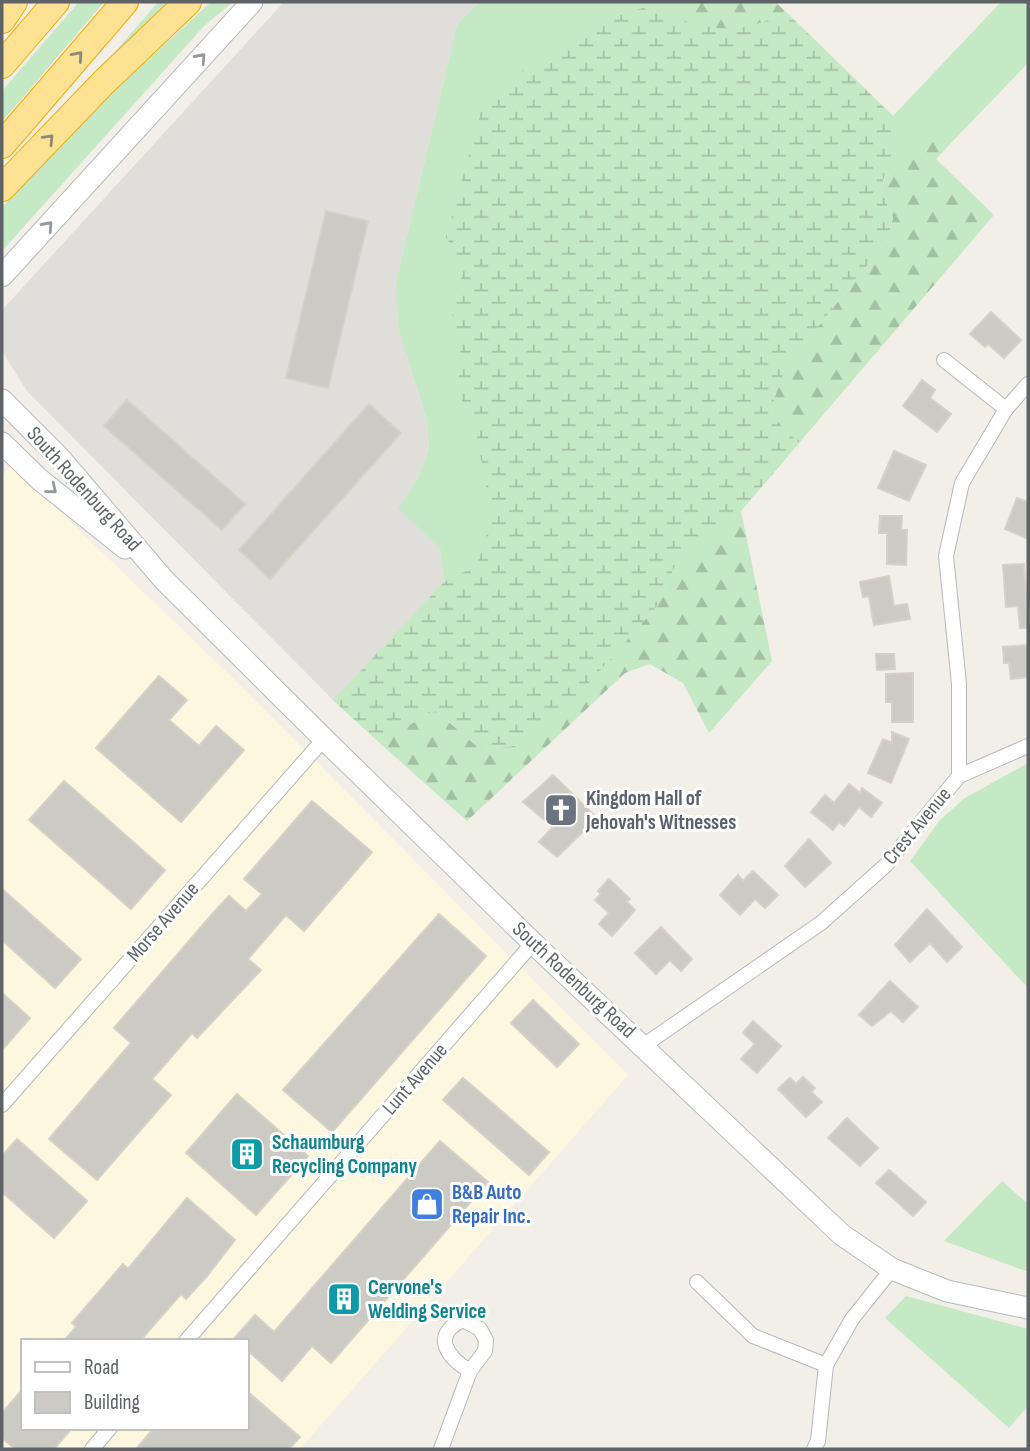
<svg xmlns="http://www.w3.org/2000/svg" width="1030" height="1451" viewBox="0 0 1030 1451" font-family="'Sofia Sans Condensed',sans-serif">
<defs>
<pattern id="forest-firs" width="22" height="20" patternUnits="userSpaceOnUse" patternTransform="scale(1.75)"><rect width="22" height="20" fill="#c5e8c5"/><path d="M5 1l3.5 6h-7zM16 11l3.5 6h-7z" fill="#a3c0a4"/></pattern>
<pattern id="wetland-marsh" width="20" height="14" patternUnits="userSpaceOnUse" patternTransform="scale(1.75)"><rect width="20" height="14" fill="#c5e8c5"/><path d="M1 5h8M5 5V1M11 12h8M15 12V8" fill="none" stroke="#a3c0a4"/></pattern>
</defs>
<rect width="100%" height="100%" fill="#f1efe8"/>
<path fill="#fef7e0" fill-rule="evenodd" d="M 11,465 L 238,683 L 628,1075 L 300,1449 L 2,1449 L 2,476 ZM 23,1341 L 247,1341 L 247,1428 L 23,1428 Z"/>
<polygon fill="#e0deda" points="284,2 479,2 457,25 396,282 398,327 427,421 429,449 417,480 399,508 440,548 444,582 333,700 27,391 2,351 2,310"/>
<g fill="#c5e8c5">
<polygon points="79,2 104,2 2,122 2,91"/>
<polygon points="158,2 174,2 117,53 115,52"/>
<polygon points="211,2 233,2 204,26 2,251 2,207 118,87"/>
<polygon points="479,2 674,2 680,19 763,25 785,11 893,116 1001,2 1028,2 1028,63 951,143 931,130 915,142 880,188 769,413 799,443 741,511 424,715 382,745 333,700 444,582 440,548 398,508 417,480 429,449 427,421 398,327 396,282 457,25"/>
<polygon points="1028,763 1028,988 910,861 940,820 965,798"/>
<polygon points="1002,1181 1028,1204 1028,1272 944,1241"/>
<polygon points="906,1296 1028,1329 1028,1406 1009,1428 885,1318"/>
</g>
<g fill="url(#forest-firs)">
<path d="M 674,2 L 775,2 L 785,11 C 750,33 718,33 680,19 Z"/>
<polygon points="931,130 951,143 936,159 994,215 799,443 769,413 786,367 887,240 893,218 880,188 915,142"/>
<polygon points="741,511 772,661 709,733 683,683 650,664 625,673 467,821 382,745 424,715 436,711 480,749 514,746 566,709 657,606 675,566"/>
</g>
<path fill="url(#wetland-marsh)" d="M 643,8 C 695,24 734,43 785,11 L 893,116 L 891,157 L 880,188 L 893,218 L 887,240 L 786,367 L 769,413 L 799,443 L 741,511 L 675,566 L 657,606 L 566,709 L 514,746 L 480,749 L 436,711 L 424,715 L 382,745 L 333,700 L 444,582 L 476,566 L 486,540 L 490,506 L 476,433 L 457,389 L 462,357 L 451,321 L 464,268 L 446,237 L 482,108 L 523,70 L 593,24 Z"/>
<g fill="#cccac5" stroke="#d6d1c6" stroke-width="2">
<polygon points="326,211 368,221 328,388 286,378"/>
<polygon points="991,312 1021,340 1004,358 988,344 985,347 970,334"/>
<polygon points="922,380 935,390 930,398 951,414 937,432 903,406"/>
<polygon points="127,400 245,504 222,530 104,426"/>
<polygon points="369,404 401,433 270,579 239,550"/>
<polygon points="894,451 926,465 909,501 878,488"/>
<polygon points="1017,498 1028,502 1028,539 1005,529"/>
<polygon points="880,516 902,516 901,530 907,530 906,565 887,564 887,533 879,533"/>
<polygon points="1024,564 1028,628 1020,628 1018,606 1006,607 1003,565"/>
<polygon points="889,576 894,606 907,604 910,619 874,625 869,596 863,597 860,582"/>
<polygon points="1028,645 1028,677 1011,679 1009,663 1004,663 1003,647"/>
<polygon points="876,654 894,654 895,669 877,670"/>
<polygon points="913,673 913,722 892,722 892,702 886,702 886,674"/>
<polygon points="159,676 187,700 169,720 199,746 216,726 244,750 181,822 96,748"/>
<polygon points="892,732 909,739 891,783 868,773 883,739 892,743"/>
<polygon points="553,775 597,818 557,857 539,842 553,827 523,802"/>
<polygon points="64,781 165,870 131,909 29,820"/>
<polygon points="849,784 860,793 862,788 882,803 871,817 859,807 844,826 839,822 833,830 811,812 825,795 834,803"/>
<polygon points="312,801 372,852 304,931 286,915 248,959 261,970 197,1038 192,1033 152,1079 171,1095 97,1180 49,1139 131,1043 114,1028 214,912 229,896 246,911 262,894 244,879"/>
<polygon points="809,839 831,863 805,887 785,866"/>
<polygon points="753,871 778,895 765,908 755,899 740,915 720,895 738,875 743,881"/>
<polygon points="609,879 630,899 627,902 635,910 612,936 599,924 609,913 595,900 601,894 598,891"/>
<polygon points="2,889 81,959 55,988 2,940"/>
<polygon points="927,909 962,947 947,962 930,943 910,962 895,945"/>
<polygon points="439,914 486,956 332,1132 283,1090"/>
<polygon points="661,927 692,959 681,971 670,960 656,974 635,953"/>
<polygon points="890,981 918,1007 903,1022 891,1011 872,1026 859,1015"/>
<polygon points="2,993 30,1018 2,1050"/>
<polygon points="533,1000 579,1044 557,1067 511,1023"/>
<polygon points="753,1021 781,1046 757,1073 741,1059 755,1044 743,1033"/>
<polygon points="803,1077 815,1088 811,1092 822,1102 806,1117 778,1089 790,1078 796,1084"/>
<polygon points="463,1078 549,1152 529,1175 443,1100"/>
<polygon points="237,1094 308,1156 256,1215 186,1153"/>
<polygon points="847,1118 878,1148 860,1166 828,1138"/>
<polygon points="17,1139 87,1201 54,1238 2,1192 2,1156"/>
<polygon points="440,1141 488,1182 331,1363 312,1346 282,1381 247,1350 247,1341 232,1341 255,1315 274,1332"/>
<polygon points="889,1170 926,1202 913,1216 876,1183"/>
<polygon points="187,1198 235,1240 207,1276 186,1299 181,1294 140,1341 64,1341 76,1327 72,1323 123,1264 128,1269"/>
<polygon points="23,1389 23,1428 72,1428 54,1449 15,1449 2,1438 2,1413"/>
<polygon points="247,1391 300,1437 289,1449 136,1449 154,1428 247,1428"/>
</g>
<g fill="none" stroke-linecap="round" stroke-linejoin="round">
<g stroke="#b5b8bc" stroke-width="16">
<g id="street">
<polyline points="944,360 1006,409"/>
<polyline points="959,776 1028,746"/>
<polyline points="643,1046 821,923 886,865 959,776 959,684 946,556 962,483 1006,409 1028,384"/>
<polyline points="2,1105 324,739"/>
<polyline points="697,1282 753,1336 826,1365"/>
<polyline points="186,1341 533,943"/>
<polyline points="92,1449 110,1428"/>
<path d="M 441,1449 L 470,1371 L 485,1351 L 486,1340 L 480,1329 L 463,1320 C 430,1335 448,1358 470,1371"/>
<polyline points="814,1449 818,1441 826,1365 852,1319 892,1269"/>
</g>
</g>
<g stroke="#b6babf" stroke-width="23">
<g id="secondary">
<polyline points="2,276 252,2"/>
<polyline points="2,400 59,457 164,580 324,739 533,943 842,1235 892,1269 947,1291 1028,1308"/>
<polyline points="2,443 39,479 125,548"/>
</g>
</g>
<g stroke="#f9ab00" stroke-width="28">
<g id="highway">
<polyline points="2,20 14,2"/>
<polyline points="2,65 56,2"/>
<polyline points="2,145 125,2"/>
<polyline points="2,188 104,82 188,2"/>
</g>
</g>
<use href="#street" stroke="#fff" stroke-width="14"/>
<use href="#secondary" stroke="#fff" stroke-width="21"/>
<use href="#highway" stroke="#fde293" stroke-width="26"/>
</g>
<defs><path id="oneway-chevron" d="M-2-3.5L2.5 0L-2 3.5" fill="none" stroke-width="1.6" stroke-linecap="round" stroke-linejoin="round" transform="scale(1.75)"/></defs>
<g stroke="#8e8975">
<use href="#oneway-chevron" transform="translate(78 56) rotate(-49)"/>
<use href="#oneway-chevron" transform="translate(49 139) rotate(-46)"/>
</g>
<g stroke="#979a9d">
<use href="#oneway-chevron" transform="translate(201 58) rotate(-48)"/>
<use href="#oneway-chevron" transform="translate(48 226) rotate(-48)"/>
<use href="#oneway-chevron" transform="translate(52 489) rotate(39)"/>
</g>
<defs>
<g id="church-square" transform="scale(1.75)"><rect x="-9" y="-9" width="18" height="18" rx="4" fill="#6b7280" stroke="#fff"/><path d="M-1.2-6h2.4v3.5h3.3v2.4h-3.3V6h-2.4V-.1h-3.3v-2.4h3.3Z" fill="#fff"/></g>
<g id="building-square" transform="scale(1.75)"><rect x="-9" y="-9" width="18" height="18" rx="4" fill="#0f9aa8" stroke="#fff"/><path d="M-4-6H4V6H1V3H-1V6H-4ZM-2.5-4.3h1.7v1.8h-1.7ZM.8-4.3h1.7v1.8H.8ZM-2.5-1h1.7V.8h-1.7ZM.8-1h1.7V.8H.8Z" fill="#fff"/></g>
<g id="shop-square" transform="scale(1.75)"><rect x="-9" y="-9" width="18" height="18" rx="4" fill="#3f7fe0" stroke="#fff"/><path d="M-5-2.5h2.3a2.7 3.5 0 0 1 5.4 0H5L5.5 6h-11ZM-1.5-2.5h3a1.5 2.3 0 0 0-3 0Z" fill="#fff"/></g>
</defs>
<g fill-rule="evenodd">
<use href="#church-square" x="561" y="810"/>
<use href="#building-square" x="247" y="1154"/>
<use href="#shop-square" x="427" y="1204"/>
<use href="#building-square" x="344" y="1299"/>
</g>
<g text-anchor="middle" dominant-baseline="central" stroke-width="6" stroke-linejoin="round" paint-order="stroke">
<g font-size="21" fill="#5f6368" stroke="#fff">
<text transform="translate(84 489) rotate(48)">South Rodenburg Road</text>
<text transform="translate(917 826) rotate(-50)">Crest Avenue</text>
<text transform="translate(163 922) rotate(-49)">Morse Avenue</text>
<text transform="translate(574 980) rotate(43)">South Rodenburg Road</text>
<text transform="translate(415 1079) rotate(-49)">Lunt Avenue</text>
</g>
<g font-size="21" font-weight="bold" fill="#5b616d" stroke="#fff" text-anchor="start">
<text x="586" y="798">Kingdom Hall of<tspan x="586" dy="24">Jehovah's Witnesses</tspan></text>
</g>
<g font-size="21" font-weight="bold" fill="#0d838f" stroke="#fff" text-anchor="start">
<text x="272" y="1142">Schaumburg<tspan x="272" dy="24">Recycling Company</tspan></text>
<text x="368" y="1287">Cervone's<tspan x="368" dy="24">Welding Service</tspan></text>
</g>
<g font-size="21" font-weight="bold" fill="#366cbe" stroke="#fff" text-anchor="start">
<text x="452" y="1192">B&amp;B Auto<tspan x="452" dy="24">Repair Inc.</tspan></text>
</g>
</g>
<rect width="1030" height="1451" fill="none" stroke="#5f6368" stroke-width="7"/>
<rect x="21" y="1339" width="228" height="91" fill="#ffffff" stroke="#bfc1c3" stroke-width="2"/>
<rect x="35" y="1362" width="35" height="10" fill="#ffffff" stroke="#bfc1c3" stroke-width="2"/>
<text x="84" y="1374" font-size="21" fill="#5f6368">Road</text>
<rect x="35" y="1392" width="35" height="21" fill="#cccac5" stroke="#bfc1c3" stroke-width="2"/>
<text x="84" y="1409" font-size="21" fill="#5f6368">Building</text>
</svg>
